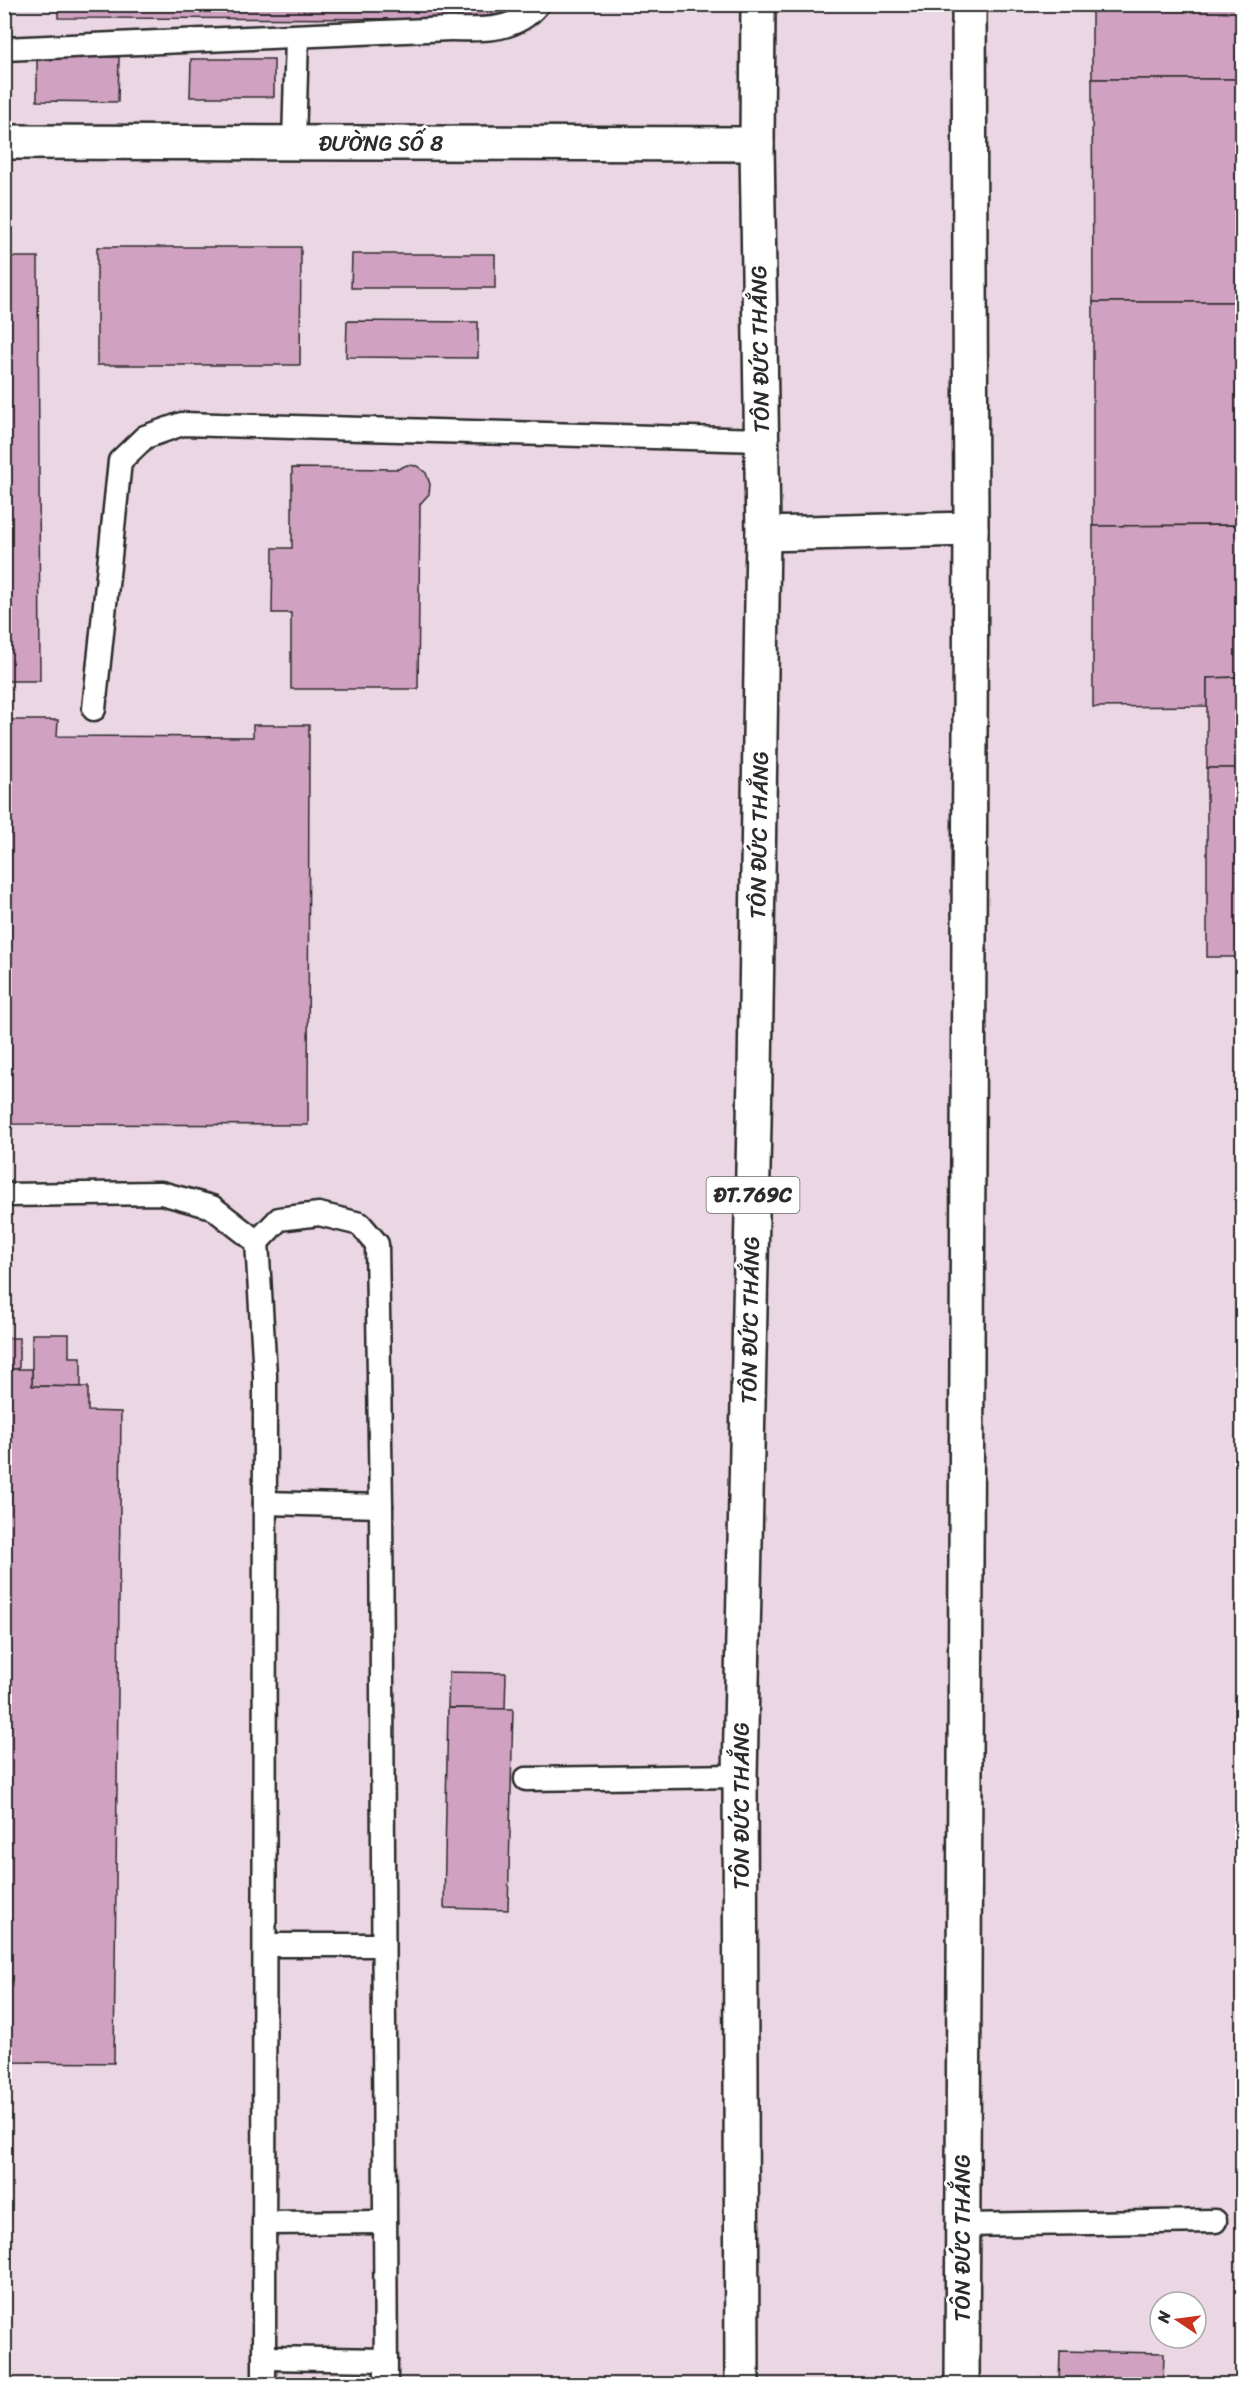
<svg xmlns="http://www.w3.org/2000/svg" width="1247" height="2389" viewBox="0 0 1247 2389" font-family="Sriracha,sans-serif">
<rect width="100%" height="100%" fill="#f6ecf3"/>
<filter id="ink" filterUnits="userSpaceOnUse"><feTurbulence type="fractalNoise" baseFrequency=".0167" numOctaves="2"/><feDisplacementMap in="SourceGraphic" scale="12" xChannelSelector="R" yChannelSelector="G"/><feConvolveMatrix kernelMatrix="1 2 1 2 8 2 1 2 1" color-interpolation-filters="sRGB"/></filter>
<g filter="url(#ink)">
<path fill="#ebd6e4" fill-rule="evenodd" d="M 5,5 L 1242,5 L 1242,2384 L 5,2384 ZM 1160,2302 L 1196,2302 L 1196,2338 L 1160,2338 Z"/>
<g fill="#d0a1c1" stroke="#2b2b2b" stroke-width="1.5">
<polygon points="58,4 511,4 511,19 58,18"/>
<rect x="1092" y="4" width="150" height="75"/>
<polygon points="37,57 119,57 118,102 37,101"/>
<polygon points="191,59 274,59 274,97 190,97"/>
<polygon points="1092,79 1242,79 1242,302 1093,302"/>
<polygon points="97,247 301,247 300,365 97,365"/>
<polygon points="352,254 495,254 495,288 351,288"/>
<polygon points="4,257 38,257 40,681 4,681"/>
<polygon points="1093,302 1242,302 1242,525 1093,526"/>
<polygon points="347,321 478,322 478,358 346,357"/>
<polygon points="407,465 417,466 426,473 430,484 429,494 420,504 418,689 291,689 291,613 272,613 273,548 292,548 292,468 398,469"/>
<polygon points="1242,525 1242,677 1207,678 1207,706 1093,707 1093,526"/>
<polygon points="1242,677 1242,768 1207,768 1207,678"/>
<polygon points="4,720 58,720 57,736 253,737 253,725 309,725 308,1125 4,1124"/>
<rect x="1207" y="768" width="35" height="189"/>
<polygon points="32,1334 69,1334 69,1357 81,1357 81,1387 32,1386"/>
<rect x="4" y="1338" width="15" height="31"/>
<polygon points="4,1369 32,1369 32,1386 88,1387 88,1411 121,1412 114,2063 4,2062"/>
<polygon points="449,1672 506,1673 505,1709 448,1708"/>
<polygon points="448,1708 513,1709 508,1910 444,1908"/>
<polygon points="1242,2149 1242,2326 1240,2326"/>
<polygon points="1060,2351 1164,2353 1163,2384 1059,2384"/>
</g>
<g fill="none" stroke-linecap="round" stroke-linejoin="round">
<g stroke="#2b2b2b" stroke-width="27">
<g id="lane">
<path d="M 4,49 L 450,29 C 482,30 516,32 538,4"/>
<polyline points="294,143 297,37"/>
<polyline points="94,709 120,461 145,437 182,424 762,440"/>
<polyline points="4,1195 161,1193 212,1207 257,1242 265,1375 264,2384"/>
<polyline points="257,1242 279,1219 319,1214 360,1224 377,1244 381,1506 386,2384"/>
<polyline points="265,1503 381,1506"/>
<polyline points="526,1779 740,1776"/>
<polyline points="265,1945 383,1945"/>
<polyline points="264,2223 385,2222"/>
<polyline points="962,2225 1215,2221"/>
<polyline points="264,2358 386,2360"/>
</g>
</g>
<g stroke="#2b2b2b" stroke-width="38">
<polyline id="street" points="4,142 757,144"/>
</g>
<g stroke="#2b2b2b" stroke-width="38">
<g id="primary">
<polyline points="763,534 971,529"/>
<polyline points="742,2384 740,1776 755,1075 763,534 757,144 758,4"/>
<polyline points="962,2384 971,529 969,4"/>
</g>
</g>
<use href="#lane" stroke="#fff" stroke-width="22"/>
<use href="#street" stroke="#fff" stroke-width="33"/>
<use href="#primary" stroke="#fff" stroke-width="33"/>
</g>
</g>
<g text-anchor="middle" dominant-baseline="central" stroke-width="6" stroke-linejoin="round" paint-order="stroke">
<rect fill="#fff" stroke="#6b6b6b" stroke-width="1.5" x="706.5" y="1177" width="93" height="36" rx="4.5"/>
<g font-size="21" font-weight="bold" fill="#2b2b2b">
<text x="753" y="1195">ĐT.769C</text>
</g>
<g font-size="22" fill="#2b2b2b" stroke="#fff">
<text x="381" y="143">ĐƯỜNG SỐ 8</text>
<text transform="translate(760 349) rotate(-91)">TÔN ĐỨC THẮNG</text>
<text transform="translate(759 835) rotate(-89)">TÔN ĐỨC THẮNG</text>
<text transform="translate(750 1320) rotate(-89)">TÔN ĐỨC THẮNG</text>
<text transform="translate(741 1806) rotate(-90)">TÔN ĐỨC THẮNG</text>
<text transform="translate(962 2238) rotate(-90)">TÔN ĐỨC THẮNG</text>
</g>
</g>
<rect width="1247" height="2389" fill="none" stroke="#fff" stroke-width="24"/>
<rect x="12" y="12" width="1223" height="2365" fill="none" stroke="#2b2b2b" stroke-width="2" filter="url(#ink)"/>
<g transform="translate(1178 2320) rotate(283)"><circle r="28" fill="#ffffff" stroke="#aaaaaa" stroke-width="1.5"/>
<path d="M0-4.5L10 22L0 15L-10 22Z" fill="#c8321e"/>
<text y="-9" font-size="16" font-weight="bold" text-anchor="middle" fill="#2b2b2b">N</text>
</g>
</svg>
